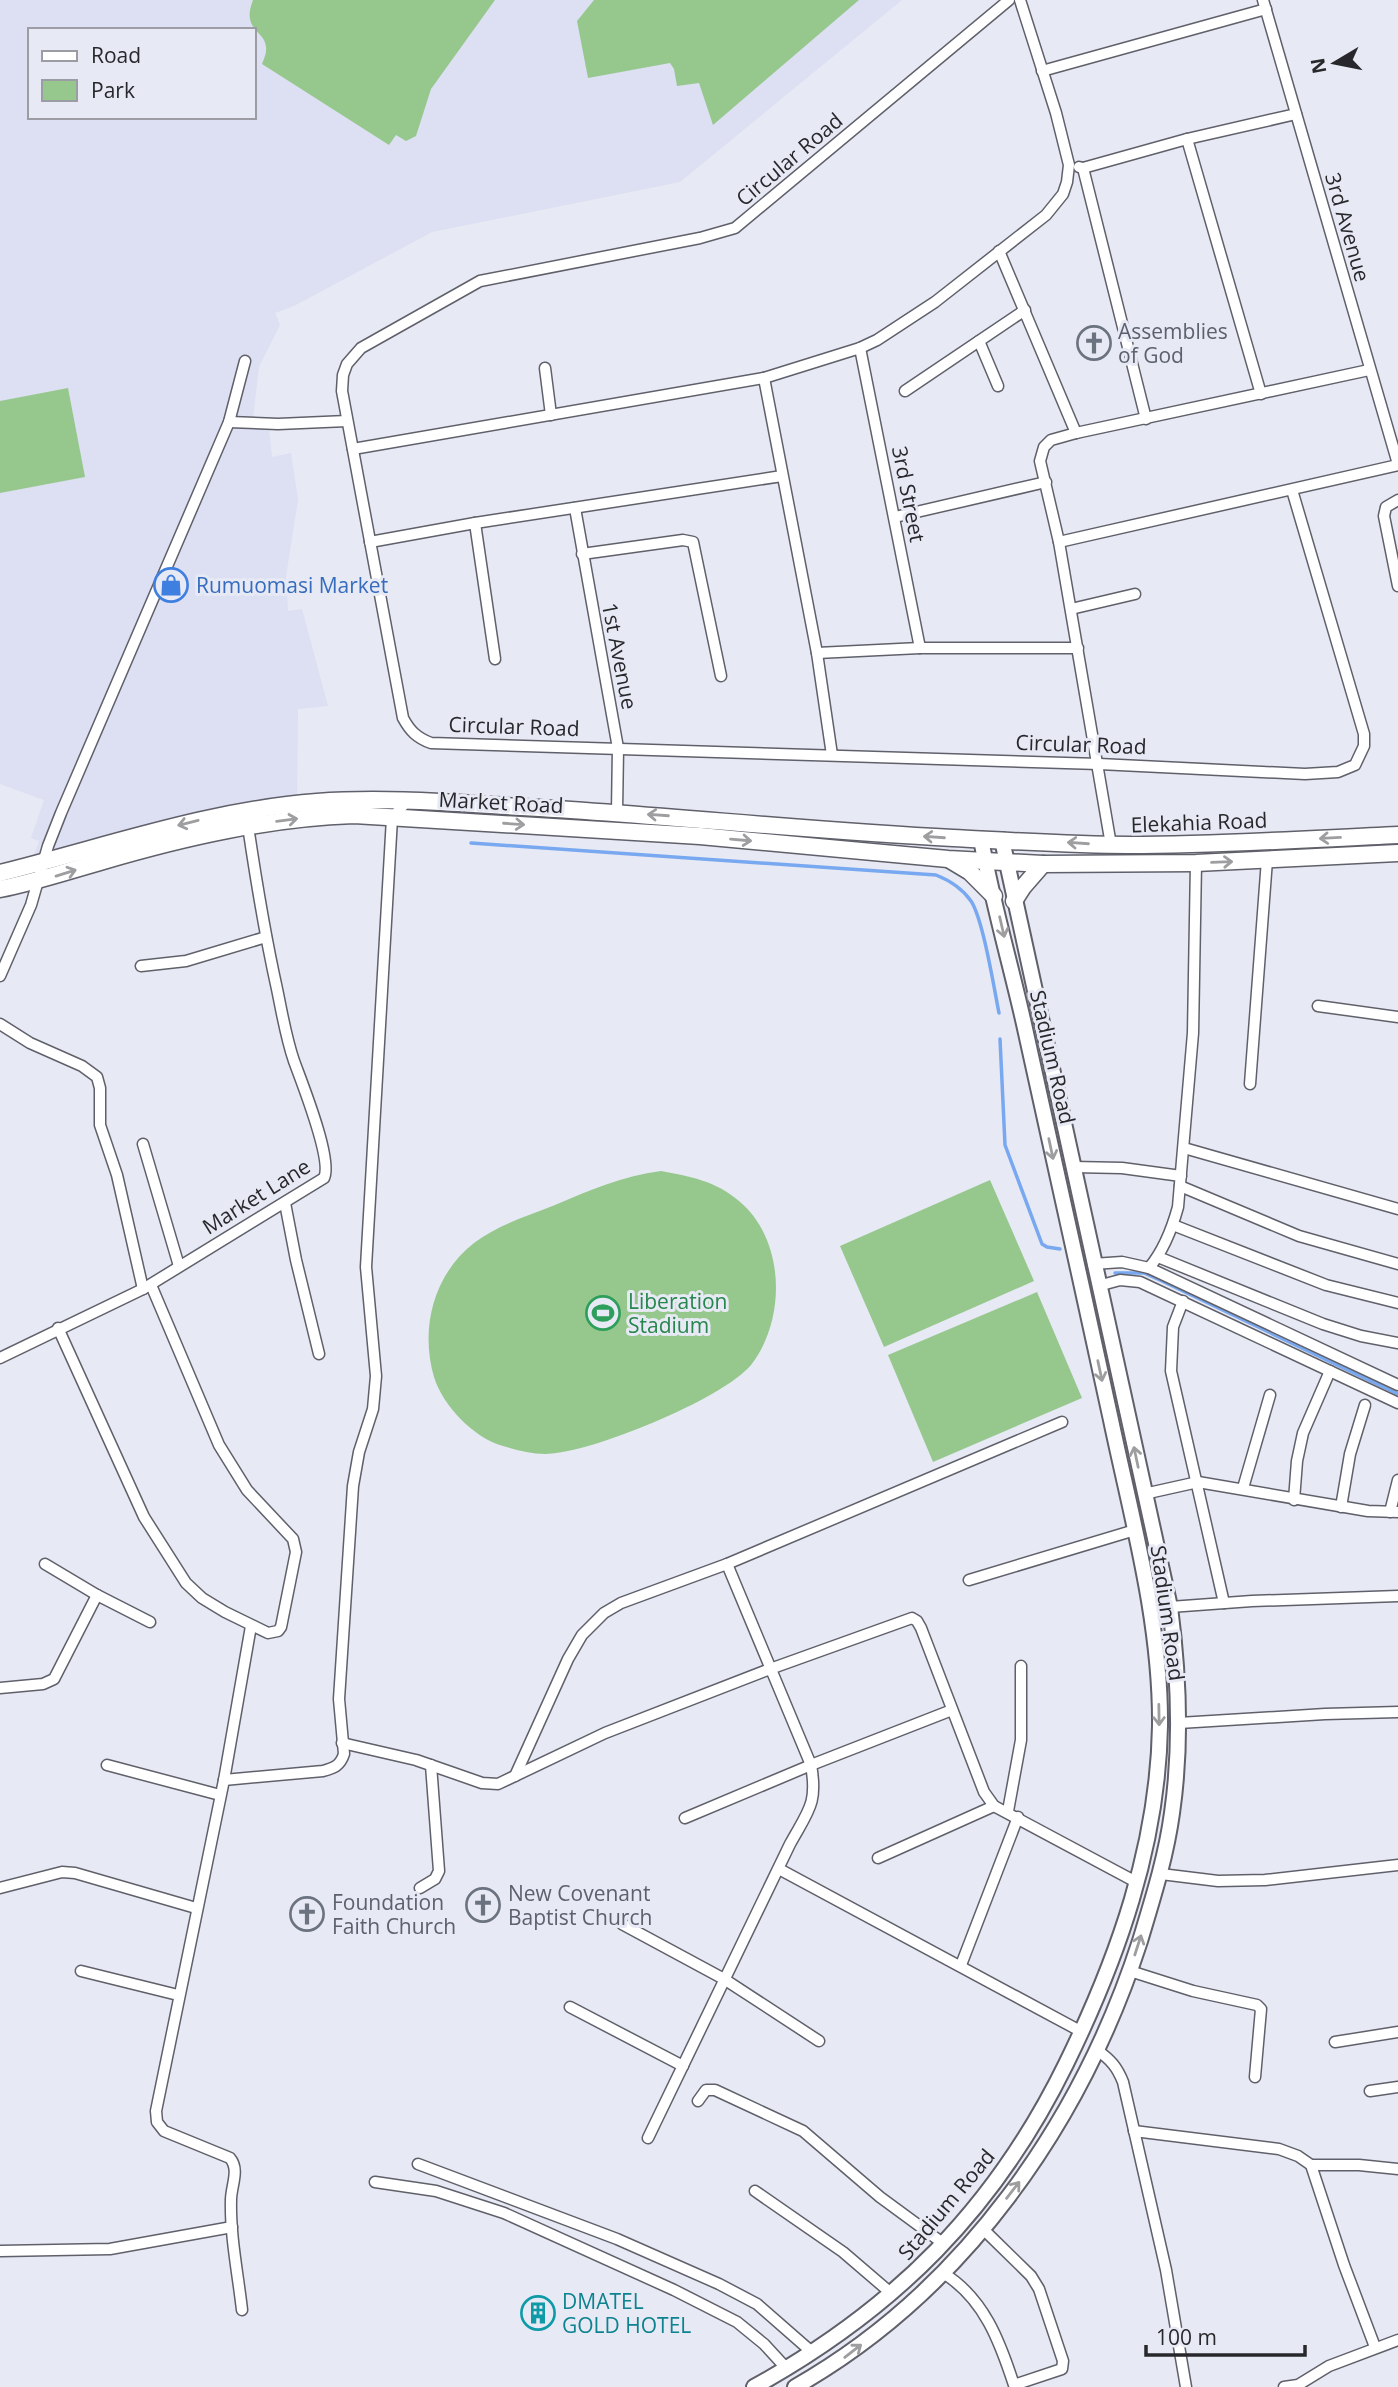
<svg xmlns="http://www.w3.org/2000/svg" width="1398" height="2387" viewBox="0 0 1398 2387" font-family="'Open Sans',sans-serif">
<rect width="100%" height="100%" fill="#e7e9f4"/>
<path fill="#dddff2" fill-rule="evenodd" d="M 0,0 L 902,0 L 680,182 L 432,232 L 294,306 L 275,313 L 280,325 L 259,367 L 253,418 L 268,419 L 272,457 L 291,453 L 298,500 L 286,576 L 288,611 L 302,609 L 328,706 L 298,709 L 297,796 L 187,817 L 33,858 L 39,841 L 31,838 L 44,800 L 0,784 ZM 30,30 L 254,30 L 254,117 L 30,117 Z"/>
<g fill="#96c88e">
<path d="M 253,0 L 495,0 L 431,89 L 416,136 L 406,141 L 396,135 L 389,145 L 262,64 C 264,59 267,52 266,47 C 265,30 241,31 253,0 Z"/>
<polygon points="594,0 859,0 713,125 699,83 677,86 674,69 670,63 588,78 577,21"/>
<polygon points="68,388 85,477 0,493 0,401"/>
<path d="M 661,1171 C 689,1176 716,1181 739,1201 C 785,1239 787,1319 751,1365 C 723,1399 589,1454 545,1454 C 531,1454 516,1450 503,1446 C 474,1438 443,1406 434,1377 C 420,1329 433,1275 474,1243 C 497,1225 528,1216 555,1205 C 590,1190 623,1176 661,1171 Z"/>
<polygon points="990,1180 1034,1281 884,1347 840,1246"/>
<polygon points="1037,1292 1082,1398 933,1462 888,1355"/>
</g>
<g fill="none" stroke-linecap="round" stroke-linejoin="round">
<g stroke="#78a8f0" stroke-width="3.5">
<path d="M 471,843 L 936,875 C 951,881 962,888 971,901 C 983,919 994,988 999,1013"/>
<polyline points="1000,1039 1005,1145 1042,1244 1047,1247 1060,1249"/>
<polyline points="1115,1273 1144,1273 1162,1281 1398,1394"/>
</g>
<g stroke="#5f606a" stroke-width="13">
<g id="street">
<path d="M 1009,0 L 735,228 L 700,238 L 480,281 L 361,348 L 347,364 L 343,375 L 342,391 L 403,718 C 410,731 417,738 431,743 L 1099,764 L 1305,774 L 1338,772 L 1355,765 L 1364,746 L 1364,734 L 1292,490"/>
<polyline points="1263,0 1398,464"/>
<polyline points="1042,71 1266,9"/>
<polyline points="1187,139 1261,394"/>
<polyline points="1079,167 1083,168 1187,139 1296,114"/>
<polyline points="1083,168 1146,419"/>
<polyline points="999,251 1076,433"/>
<polyline points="979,341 998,386"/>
<polyline points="860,348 920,648"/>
<polyline points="545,368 551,415"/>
<polyline points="764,378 817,653 832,755"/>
<polyline points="905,391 1025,310"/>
<polyline points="229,422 278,424 347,421"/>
<polyline points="353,449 764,378 860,348 877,340 935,302 1046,215 1063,194 1067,182 1069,165 1056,113 1020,0"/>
<polyline points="1398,500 1386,507 1384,516 1398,586"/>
<polyline points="575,508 618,748 617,812"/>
<polyline points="895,517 1046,482"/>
<polyline points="475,523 495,659"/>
<polyline points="370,542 475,523 782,476"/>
<polyline points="1059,542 1398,465"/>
<polyline points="582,554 683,540 693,542 721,676"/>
<polyline points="1071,609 1135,594"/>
<polyline points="817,653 920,648 1078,648"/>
<polyline points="1111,845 1059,542 1040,461 1044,447 1051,440 1076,433 1369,370"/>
<polyline points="141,966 186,961 266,937"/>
<polyline points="0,976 31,905 48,846 61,813 229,422 245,361"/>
<polyline points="1318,1006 1398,1017"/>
<polyline points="0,1024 30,1043 82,1066 97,1077 100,1088 100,1125 117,1175 143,1289"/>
<polyline points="1250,1084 1267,860"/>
<polyline points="143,1144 179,1266"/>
<polyline points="1184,1148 1398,1209"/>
<polyline points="1073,1167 1122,1168 1181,1176"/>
<polyline points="1180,1186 1299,1236 1398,1264"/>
<polyline points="285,1203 296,1260 319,1354"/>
<polyline points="1173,1225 1326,1285 1398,1303"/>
<polyline points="1158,1257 1323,1324 1361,1336 1398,1343"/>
<polyline points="1093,1264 1122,1262 1149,1268 1398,1385"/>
<path d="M 1149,1268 C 1164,1250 1172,1229 1178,1207 L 1193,1033 L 1196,863"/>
<polyline points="1098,1286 1120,1280 1140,1282 1398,1403"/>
<polyline points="1183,1301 1173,1327 1171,1371 1224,1603"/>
<polyline points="58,1328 144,1517 186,1583 202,1598 225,1612 268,1633 278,1631 281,1627 296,1552 293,1539 247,1490 219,1445 151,1285"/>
<path d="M 0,1358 L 143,1289 L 324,1178 C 333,1160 302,1083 294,1061 C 286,1038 282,1013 277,989 C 265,935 256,880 248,826"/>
<polyline points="1243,1488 1270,1395"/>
<polyline points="1144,1494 1198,1482 1368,1511 1398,1512"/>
<polyline points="1294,1500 1297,1461 1303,1433 1330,1371"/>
<polyline points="1341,1507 1350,1454 1365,1405"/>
<polyline points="1390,1512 1398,1480"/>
<polyline points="45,1564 97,1595 150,1622"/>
<polyline points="969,1580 1135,1530"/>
<polyline points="1170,1607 1252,1601 1398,1596"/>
<polyline points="0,1688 43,1684 54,1679 97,1595"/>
<polyline points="1179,1723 1325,1714 1398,1712"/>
<polyline points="342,1743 416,1760 482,1783 498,1784 605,1733 770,1669 912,1618 917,1621 921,1628 984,1792 994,1806 1138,1883"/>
<polyline points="107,1765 220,1795"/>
<polyline points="515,1776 568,1659 582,1635 604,1613 621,1603 727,1564 1062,1422"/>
<path d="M 224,1780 L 323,1771 C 334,1768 340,1766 344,1754 L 339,1699 L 353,1486 L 359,1452 L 373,1409 L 376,1376 L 366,1267 L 392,818 L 408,800"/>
<polyline points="1008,1811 1021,1740 1021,1666"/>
<polyline points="685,1818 811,1765 952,1710"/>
<polyline points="878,1858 994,1806"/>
<polyline points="779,1869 1082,2032"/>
<polyline points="1161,1874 1218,1881 1265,1880 1398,1865"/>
<polyline points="0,1888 62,1872 75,1873 196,1908"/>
<polyline points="420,1888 435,1879 439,1871 431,1765"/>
<polyline points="622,1924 724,1979 819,2041"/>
<polyline points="961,1965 1018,1817"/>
<polyline points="81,1971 178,1995"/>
<polyline points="1130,1971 1193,1991 1257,2005 1261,2009 1255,2077"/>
<polyline points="570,2007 683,2066"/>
<polyline points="1335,2042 1398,2032"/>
<path d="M 1097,2050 C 1111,2060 1117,2067 1123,2082 L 1166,2270 L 1186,2387"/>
<polyline points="1370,2091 1398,2087"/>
<polyline points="698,2101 706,2090 715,2090 803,2131 880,2197 944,2244"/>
<polyline points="1134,2131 1279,2149 1298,2156 1311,2165 1359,2165 1398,2169"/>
<path d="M 648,2138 L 790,1844 C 808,1811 818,1804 811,1765 L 727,1564"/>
<polyline points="418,2164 617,2239 719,2284 757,2304 813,2353"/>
<polyline points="1311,2165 1344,2265 1375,2347"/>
<polyline points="375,2182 436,2191 504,2213 674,2290 737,2322 764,2344 787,2369"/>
<polyline points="755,2191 843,2252 892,2294"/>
<polyline points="0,2251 110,2249 232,2227"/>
<path d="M 943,2273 C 984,2298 1000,2342 1014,2385 L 1062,2369 L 1063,2361 L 1039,2289 L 1031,2276 L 983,2229"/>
<path d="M 242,2310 C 238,2274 230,2236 231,2200 C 231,2186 240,2170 230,2158 L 164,2131 L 157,2122 L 156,2111 L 224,1780 L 251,1626"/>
<polyline points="1284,2387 1298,2385 1329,2366 1398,2340"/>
</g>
</g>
<g stroke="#5f606a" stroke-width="18">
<g id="secondary">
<path d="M 754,2387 C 895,2309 995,2209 1066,2064 C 1118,1958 1158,1845 1160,1726 C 1161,1622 1132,1520 1111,1420 C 1082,1288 1054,1156 1024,1024 C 1010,962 992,901 981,839"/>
<path d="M 795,2387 C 964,2291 1081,2123 1140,1941 C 1153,1898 1166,1857 1172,1813 C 1182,1744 1179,1676 1170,1607 L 1002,840"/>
</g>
</g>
<g stroke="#5f606a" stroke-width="19">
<g id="primary">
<polyline points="950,860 970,872 994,896"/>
<path d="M 0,873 C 105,847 209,810 317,802 C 385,797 454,803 522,807 C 666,815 809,831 953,838 C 1011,841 1071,845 1129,845 C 1219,845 1309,839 1398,835"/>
<path d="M 0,889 C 35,882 68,871 103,861 C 185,837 268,818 354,815 L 700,836 L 948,859 L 1043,864 L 1196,863 L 1398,853"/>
<polyline points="1014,901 1023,887 1043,864"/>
</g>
</g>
<use href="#street" stroke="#fff" stroke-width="10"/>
<use href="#secondary" stroke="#fff" stroke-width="14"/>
<use href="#primary" stroke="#fff" stroke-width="16"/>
</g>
<defs><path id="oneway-shaft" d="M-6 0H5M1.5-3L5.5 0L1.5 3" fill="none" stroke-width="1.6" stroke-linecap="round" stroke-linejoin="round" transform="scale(1.75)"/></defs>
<g stroke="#9e9ea0">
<use href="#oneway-shaft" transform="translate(658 815) rotate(-176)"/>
<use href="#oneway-shaft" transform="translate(287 820) rotate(-7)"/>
<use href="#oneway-shaft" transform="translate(188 823) rotate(166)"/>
<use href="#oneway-shaft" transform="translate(514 824) rotate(4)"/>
<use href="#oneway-shaft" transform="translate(934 837) rotate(-176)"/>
<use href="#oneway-shaft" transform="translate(1330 838) rotate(177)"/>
<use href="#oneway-shaft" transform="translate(741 840) rotate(5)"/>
<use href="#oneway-shaft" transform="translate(1078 843) rotate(-176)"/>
<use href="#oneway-shaft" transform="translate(1222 862) rotate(-2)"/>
<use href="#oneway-shaft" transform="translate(66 873) rotate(-17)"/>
<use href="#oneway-shaft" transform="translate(1002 927) rotate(77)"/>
<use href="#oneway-shaft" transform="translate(1051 1149) rotate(78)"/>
<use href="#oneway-shaft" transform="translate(1100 1371) rotate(78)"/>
<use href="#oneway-shaft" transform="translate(1136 1457) rotate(-102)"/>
<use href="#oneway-shaft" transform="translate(1159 1715) rotate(89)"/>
<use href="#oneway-shaft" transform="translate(1138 1945) rotate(-72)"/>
<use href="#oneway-shaft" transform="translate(1013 2190) rotate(-52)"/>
<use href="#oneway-shaft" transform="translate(853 2351) rotate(-38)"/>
</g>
<defs>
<g id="church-ring" transform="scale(1.75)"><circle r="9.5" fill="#e7e9f4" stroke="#6b7280" stroke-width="1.5"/><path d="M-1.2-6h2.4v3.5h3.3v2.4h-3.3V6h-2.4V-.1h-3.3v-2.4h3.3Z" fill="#6b7280"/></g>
<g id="shop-ring" transform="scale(1.75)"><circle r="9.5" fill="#e7e9f4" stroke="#3f7fe0" stroke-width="1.5"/><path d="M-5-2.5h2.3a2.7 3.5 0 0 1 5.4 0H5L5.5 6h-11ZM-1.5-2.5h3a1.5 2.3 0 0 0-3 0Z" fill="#3f7fe0"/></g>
<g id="stadium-ring" transform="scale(1.75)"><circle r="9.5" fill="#e7e9f4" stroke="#2e9e5b" stroke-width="1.5"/><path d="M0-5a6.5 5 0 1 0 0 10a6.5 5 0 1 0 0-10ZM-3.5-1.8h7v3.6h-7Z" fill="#2e9e5b"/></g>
<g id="building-ring" transform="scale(1.75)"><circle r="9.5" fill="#e7e9f4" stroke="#0f9aa8" stroke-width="1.5"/><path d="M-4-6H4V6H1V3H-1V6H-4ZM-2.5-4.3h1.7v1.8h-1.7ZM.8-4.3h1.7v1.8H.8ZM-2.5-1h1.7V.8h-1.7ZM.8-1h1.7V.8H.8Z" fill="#0f9aa8"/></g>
</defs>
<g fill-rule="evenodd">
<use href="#church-ring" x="1094" y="343"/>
<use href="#shop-ring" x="171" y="585"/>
<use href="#stadium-ring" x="603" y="1313"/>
<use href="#church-ring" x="483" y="1905"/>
<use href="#church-ring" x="307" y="1914"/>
<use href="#building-ring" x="538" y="2313"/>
</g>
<g text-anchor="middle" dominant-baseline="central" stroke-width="6" stroke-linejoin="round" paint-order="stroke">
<g font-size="21" fill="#28282c" stroke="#e7e9f4">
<text transform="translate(789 159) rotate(-40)">Circular Road</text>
<text transform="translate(1348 227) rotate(74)">3rd Avenue</text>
<text transform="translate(909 494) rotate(79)">3rd Street</text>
<text transform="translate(620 656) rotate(79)">1st Avenue</text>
<text transform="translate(514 726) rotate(2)">Circular Road</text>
<text transform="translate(1081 744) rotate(2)">Circular Road</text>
<text transform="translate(501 802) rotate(3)">Market Road</text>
<text transform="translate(1199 822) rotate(-2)">Elekahia Road</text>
<text transform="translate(1053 1057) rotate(77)">Stadium Road</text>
<text transform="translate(256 1196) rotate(-32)">Market Lane</text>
<text transform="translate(1168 1613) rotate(82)">Stadium Road</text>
<text transform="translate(946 2204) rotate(-50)">Stadium Road</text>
</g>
<g font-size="21" fill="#5b616d" stroke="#e7e9f4" text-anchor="start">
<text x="1118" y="331">Assemblies<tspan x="1118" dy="24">of God</tspan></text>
<text x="508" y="1893">New Covenant<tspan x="508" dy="24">Baptist Church</tspan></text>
<text x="332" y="1902">Foundation<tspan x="332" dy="24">Faith Church</tspan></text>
</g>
<g font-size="21" fill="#366cbe" stroke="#e7e9f4" text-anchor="start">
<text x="196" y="585">Rumuomasi Market</text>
</g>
<g font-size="21" fill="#27864d" stroke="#e7e9f4" text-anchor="start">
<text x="628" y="1301">Liberation<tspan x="628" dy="24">Stadium</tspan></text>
</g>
<g font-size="21" fill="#0d838f" stroke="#e7e9f4" text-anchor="start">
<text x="562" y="2301">DMATEL<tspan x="562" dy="24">GOLD HOTEL</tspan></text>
</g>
</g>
<rect x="28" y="28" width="228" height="91" fill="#e7e9f4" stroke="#9b9ca4" stroke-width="2"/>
<rect x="42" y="51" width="35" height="10" fill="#ffffff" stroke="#9b9ca4" stroke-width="2"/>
<text x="91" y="63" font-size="21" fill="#28282c">Road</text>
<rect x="42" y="80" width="35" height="21" fill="#96c88e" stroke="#9b9ca4" stroke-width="2"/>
<text x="91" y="98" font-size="21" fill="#28282c">Park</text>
<g transform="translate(1335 63) rotate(260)" stroke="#e7e9f4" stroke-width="5" paint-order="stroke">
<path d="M0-5L12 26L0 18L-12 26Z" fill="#28282c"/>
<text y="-10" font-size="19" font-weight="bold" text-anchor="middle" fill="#28282c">N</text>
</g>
<path d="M1146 2345v10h159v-10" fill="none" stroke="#28282c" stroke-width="3.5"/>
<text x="1156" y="2345" font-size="21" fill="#28282c" stroke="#e7e9f4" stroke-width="5" paint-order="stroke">100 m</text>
</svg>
